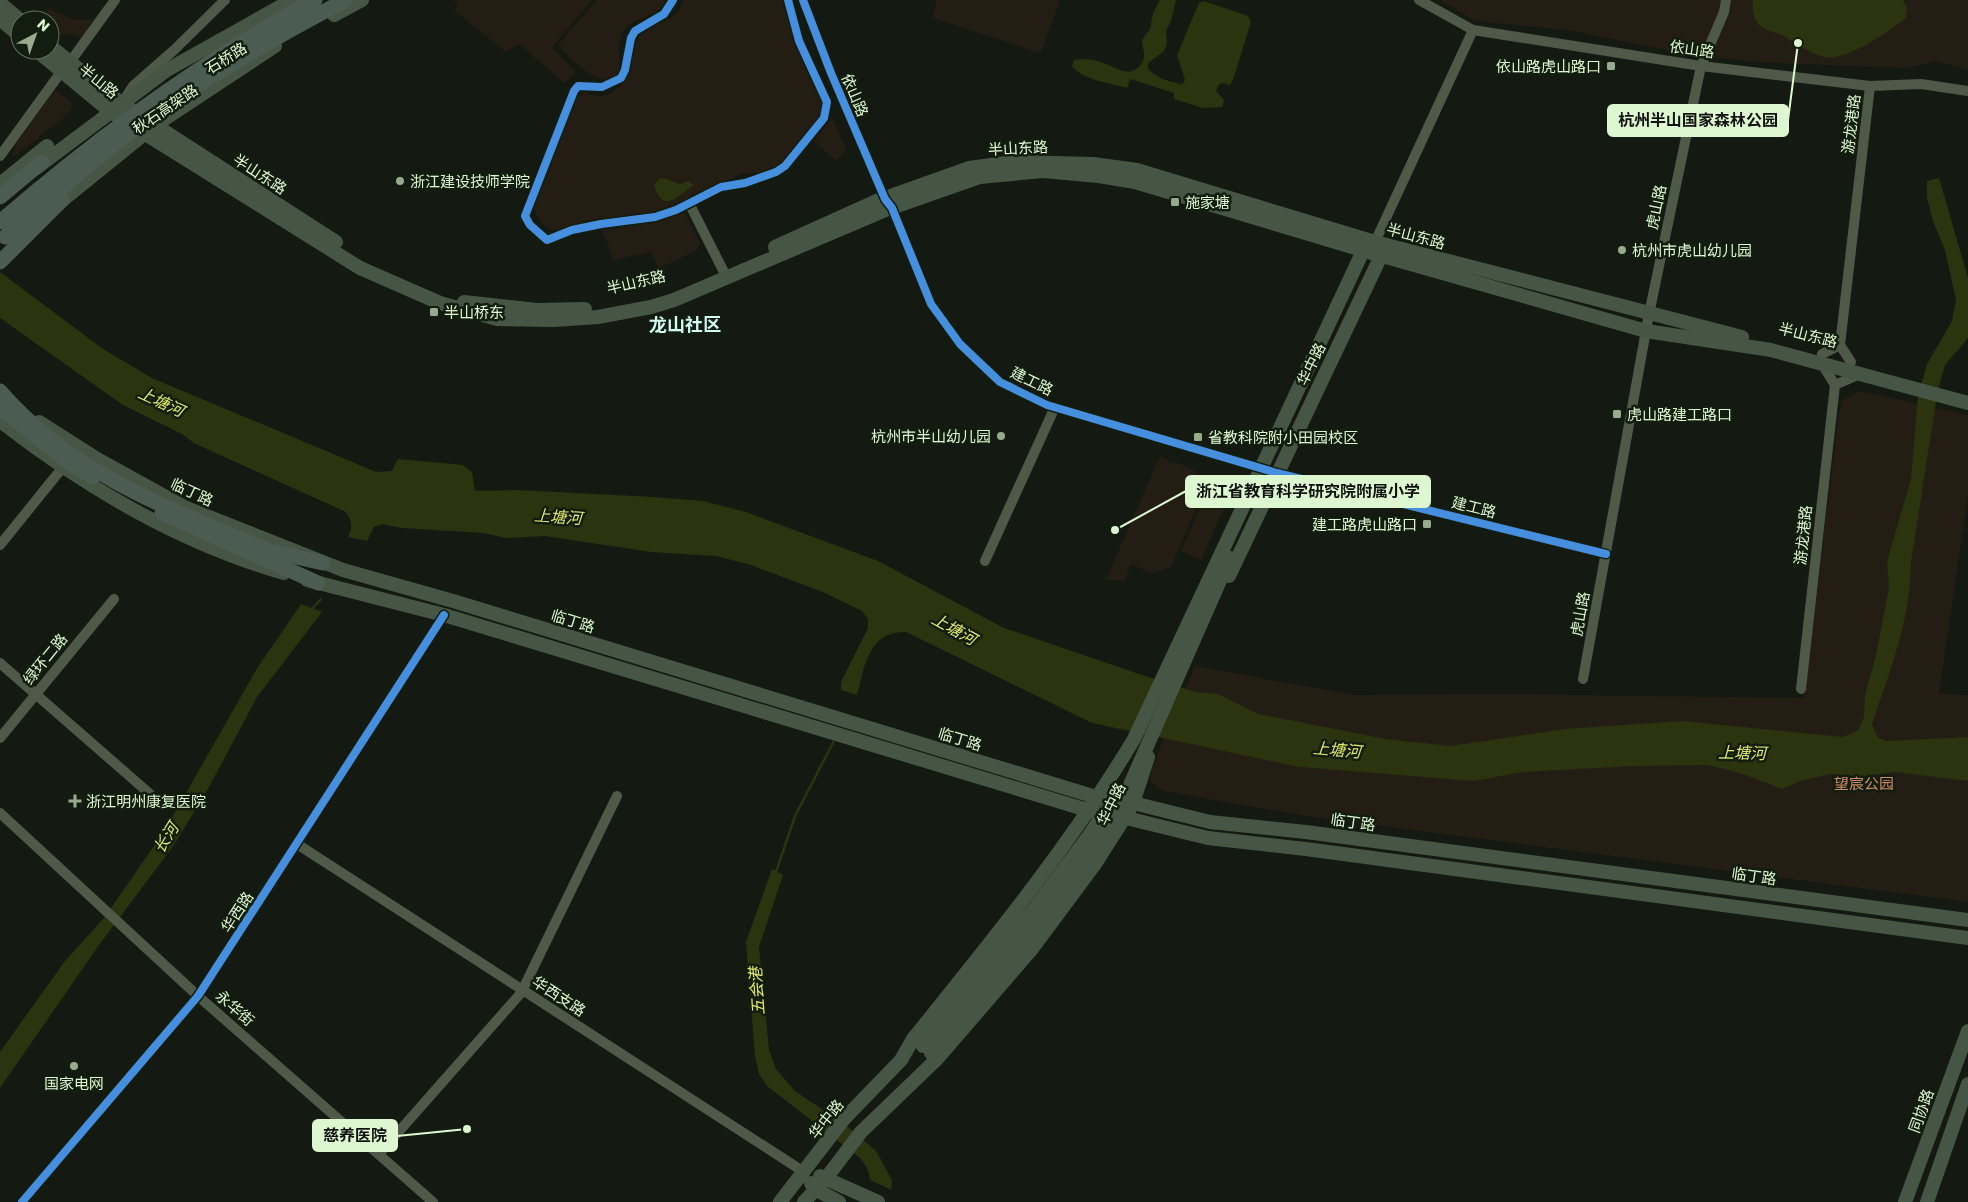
<svg xmlns="http://www.w3.org/2000/svg" width="1968" height="1202" viewBox="0 0 1968 1202" font-family="Poppins,'Noto Sans SC',sans-serif">
<rect width="100%" height="100%" fill="#141a12"/>
<g fill="#241d13">
<polygon points="453,0 592,0 552,47 575,72 565,83 519,44 506,52 454,10 458,6"/>
<path d="M 597,0 L 666,0 C 657,22 629,13 621,37 C 617,49 621,63 618,75 L 610,81 C 588,78 573,60 558,45 Z"/>
<path d="M 683,0 L 783,0 L 797,48 L 821,99 L 823,110 L 820,116 L 781,166 L 766,173 L 743,173 L 679,203 L 650,213 L 590,220 L 553,231 C 543,225 536,218 534,207 L 576,98 L 585,92 C 595,97 601,98 611,93 C 638,79 624,61 637,40 C 649,21 678,24 683,0 Z"/>
<polygon points="937,0 1060,0 1041,53 933,18"/>
<polygon points="1440,0 1968,0 1968,70 1935,61 1907,68 1770,63 1690,55 1567,30 1475,21"/>
<polygon points="47,8 76,20 93,19 83,38 69,34 56,35 50,29 50,20 45,20"/>
<polygon points="55,90 69,100 73,107 66,116 12,158 16,144"/>
<polygon points="832,117 846,149 837,161 814,142"/>
<polygon points="685,213 699,241 698,250 659,268 651,252 614,260 602,230 653,223"/>
<polygon points="1860,391 1968,415 1968,495 1939,694 1968,695 1968,902 1313,817 1163,791 1149,780 1160,747 1195,666 1354,695 1508,694 1804,698 1839,413 1843,400"/>
<polygon points="1160,456 1169,460 1168,464 1176,462 1192,469 1199,476 1203,492 1171,567 1152,573 1131,564 1124,581 1106,580"/>
<polygon points="1213,479 1233,488 1201,560 1181,551"/>
</g>
<g fill="#2b330f">
<path d="M 1160,0 L 1176,0 L 1171,21 L 1166,31 L 1167,43 L 1164,51 L 1148,63 L 1148,69 C 1157,78 1169,82 1182,84 L 1185,80 L 1177,55 L 1199,3 L 1204,1 L 1248,16 L 1251,22 L 1233,80 L 1230,85 L 1223,83 L 1219,84 L 1216,91 L 1224,100 L 1222,107 L 1203,108 L 1174,99 L 1174,93 L 1130,79 L 1127,88 C 1110,83 1083,80 1072,66 L 1074,60 C 1083,58 1092,59 1101,62 C 1114,66 1128,79 1140,66 C 1143,63 1144,59 1144,55 C 1144,50 1142,45 1142,40 L 1150,29 L 1153,13 Z"/>
<path d="M 1753,0 L 1903,0 L 1907,8 L 1906,18 C 1887,33 1860,51 1836,57 C 1818,61 1795,42 1780,34 C 1774,32 1767,31 1762,27 C 1753,21 1752,10 1753,0 Z"/>
<path d="M 664,178 L 680,184 L 688,181 L 694,185 C 678,196 663,215 654,185 L 659,179 Z"/>
<path d="M 1939,178 L 1968,278 L 1968,338 L 1945,365 L 1938,389 L 1911,562 C 1911,618 1890,672 1872,724 L 1878,738 L 1886,741 L 1968,737 L 1968,781 L 1895,772 L 1857,777 L 1830,774 L 1800,781 L 1782,789 L 1740,773 L 1708,765 L 1633,766 L 1522,772 L 1474,781 L 1299,767 L 1092,723 L 906,632 C 868,631 865,666 857,695 L 841,690 L 841,682 L 868,628 L 868,619 L 862,611 L 823,592 L 751,565 L 716,556 L 651,552 L 545,536 L 506,538 L 484,533 L 402,528 L 382,524 L 374,527 L 367,541 L 348,537 C 353,527 352,521 346,512 L 194,443 L 182,434 L 123,405 L 0,318 L 0,272 L 103,349 L 152,378 L 376,472 L 392,471 L 398,459 L 463,465 L 472,472 L 475,491 L 517,490 L 653,497 L 703,501 L 746,512 L 878,561 L 1004,628 L 1145,676 L 1196,692 L 1218,694 L 1258,714 L 1386,739 L 1450,746 L 1565,729 L 1682,721 L 1844,737 L 1858,730 L 1864,717 L 1865,695 L 1876,655 L 1889,587 L 1887,561 L 1911,479 L 1918,396 L 1927,364 L 1952,321 L 1956,300 L 1945,250 L 1933,221 L 1927,198 L 1927,181 Z"/>
<polygon points="301,604 322,612 257,697 209,787 174,845 99,945 0,1088 0,1052 65,961 104,918 165,830 256,670"/>
<path d="M 772,869 L 783,875 L 759,947 L 769,1050 L 776,1069 L 795,1091 L 847,1126 L 876,1151 L 892,1180 L 891,1196 L 866,1202 C 870,1182 874,1174 860,1158 L 767,1086 L 759,1074 L 755,1056 L 746,942 Z"/>
</g>
<polygon fill="#141a12" points="868,1179 894,1191 892,1202 864,1202"/>
<g fill="none" stroke-linecap="round" stroke-linejoin="round">
<g stroke="#2b330f" stroke-width="2.5">
<polyline points="311,610 321,599"/>
<polyline points="776,872 795,816 834,741"/>
</g>
<g stroke="#4f5948" stroke-width="10">
<polyline points="673,0 664,14 635,31 631,38 625,70 621,78 602,87 578,86 574,91 525,216 530,225 547,240 572,230 601,224 655,217 676,210 721,187 745,183 776,172 785,166 824,118 827,102 799,41 788,0"/>
<polyline points="803,0 831,73 885,199 892,208 931,304 960,344 1000,382 1047,405 1277,473 1606,554"/>
<polyline points="1419,0 1473,30 1701,66 1870,86 1921,84 1968,91"/>
<polyline points="70,62 115,0"/>
<polyline points="126,97 133,86 174,50 225,0"/>
<polyline points="0,156 61,72"/>
<polyline points="689,203 727,278"/>
<polyline points="1375,242 1473,30"/>
<polyline points="1822,354 1840,345"/>
<polyline points="1851,362 1840,345 1870,86"/>
<polyline points="1835,385 1860,374"/>
<polyline points="0,545 63,467"/>
<polyline points="985,561 1055,407"/>
<polyline points="0,663 150,794"/>
<polyline points="1583,679 1649,314 1701,66 1724,12 1726,0"/>
<polyline points="1801,689 1835,385 1822,364"/>
<polyline points="0,738 114,599"/>
<polyline points="0,813 198,996 433,1202"/>
<polyline points="297,844 804,1172"/>
<polyline points="379,1154 521,993 617,796"/>
<polyline points="22,1202 198,996 444,615"/>
</g>
<g stroke="#465645" stroke-width="14">
<polyline points="0,3 20,20"/>
<polyline points="334,15 362,0"/>
<polyline points="0,19 20,36"/>
<polyline points="50,46 122,104 336,242"/>
<polyline points="36,50 111,112 144,133 360,268 440,303 497,319 554,320 598,317 651,307 674,300 883,211 980,177 1043,171 1099,176 1135,182 1372,253 1646,331 1771,350 1968,403"/>
<polyline points="35,169 167,70 292,0"/>
<polyline points="0,184 47,146"/>
<polyline points="54,207 154,126 275,46"/>
<polyline points="775,247 879,200 969,168 1013,162 1093,164 1137,170 1375,242 1742,337"/>
<polyline points="464,302 537,310 585,309"/>
<path d="M 0,421 C 86,488 179,543 284,573"/>
<polyline points="39,422 97,459 184,507 343,570 453,601 1099,798 1133,803 1210,822 1306,832 1968,920"/>
<polyline points="307,580 444,615 1097,813"/>
<polyline points="1118,816 1208,838 1306,849 1968,938"/>
<polyline points="820,1176 878,1202"/>
<polyline points="811,1183 815,1189 839,1202"/>
<path d="M 780,1202 L 844,1119 L 901,1060 L 913,1039 C 991,942 1070,846 1134,739 L 1363,251 L 1375,242 L 1381,256 L 1229,576"/>
<polyline points="804,1202 827,1177 861,1132 937,1059 1031,950 1095,864 1125,817 1133,803 1148,757"/>
<polyline points="1905,1202 1968,1031"/>
<polyline points="1927,1202 1968,1084"/>
</g>
<g stroke="#4b5d53" stroke-width="15">
<polyline points="0,197 42,162"/>
<polyline points="0,262 62,200"/>
<polyline points="0,408 67,461 93,477"/>
<polyline points="162,513 318,583"/>
<polyline points="270,551 323,563"/>
</g>
<g stroke="#465645" stroke-width="14">
<polyline points="923,1046 1035,908 1088,837 1115,796"/>
<path d="M 931,1053 C 997,972 1068,893 1122,803 L 1230,558"/>
</g>
<g stroke="#4b5d53" stroke-width="15">
<path d="M 0,222 C 98,137 201,61 315,0"/>
<path d="M 5,237 C 43,205 81,170 121,139 C 190,86 269,40 346,0"/>
<path d="M 0,391 C 70,473 173,511 270,551"/>
</g>
<g stroke="#121d0f" stroke-width="11">
<g id="cycleway">
<polyline points="673,0 664,14 635,31 631,38 625,70 621,78 602,87 578,86 574,91 525,216 530,225 547,240 572,230 601,224 655,217 676,210 721,187 745,183 776,172 785,166 824,118 827,102 799,41 788,0"/>
<polyline points="803,0 831,73 885,199 892,208 931,304 960,344 1000,382 1047,405 1277,473 1606,554"/>
<polyline points="22,1202 198,996 444,615"/>
</g>
</g>
<use href="#cycleway" stroke="#468fdf" stroke-width="8"/>
</g>
<g fill="#97aa8e" stroke="#121d0f" stroke-width="2">
<rect x="1606" y="61" width="10" height="10" rx="2.5"/>
<circle cx="400" cy="181" r="5"/>
<rect x="1170" y="197" width="10" height="10" rx="2.5"/>
<circle cx="1622" cy="250" r="5"/>
<rect x="429" y="307" width="10" height="10" rx="2.5"/>
<rect x="1612" y="409" width="10" height="10" rx="2.5"/>
<circle cx="1001" cy="436" r="5"/>
<rect x="1193" y="432" width="10" height="10" rx="2.5"/>
<rect x="1422" y="519" width="10" height="10" rx="2.5"/>
<path d="M72.5 793.5h5v5h5v5h-5v5h-5v-5h-5v-5h5z"/>
<circle cx="74" cy="1066" r="5"/>
</g>
<g text-anchor="middle" dominant-baseline="central" stroke-width="5" stroke-linejoin="round" paint-order="stroke">
<g font-size="15" fill="#ddf8d1" stroke="#121d0f">
<text transform="translate(1692 49) rotate(8)">依山路</text>
<text transform="translate(226 58) rotate(-32)">石桥路</text>
<text transform="translate(99 81) rotate(39)">半山路</text>
<text transform="translate(855 95) rotate(67)">依山路</text>
<text transform="translate(165 109) rotate(-34)">秋石高架路</text>
<text transform="translate(1851 124) rotate(-83)">游龙港路</text>
<text transform="translate(1018 148) rotate(-3)">半山东路</text>
<text transform="translate(260 174) rotate(33)">半山东路</text>
<text transform="translate(1656 207) rotate(-78)">虎山路</text>
<text transform="translate(1416 236) rotate(15)">半山东路</text>
<text transform="translate(636 282) rotate(-13)">半山东路</text>
<text transform="translate(1808 335) rotate(14)">半山东路</text>
<text transform="translate(1311 364) rotate(-64)">华中路</text>
<text transform="translate(1032 381) rotate(26)">建工路</text>
<text transform="translate(192 492) rotate(25)">临丁路</text>
<text transform="translate(1474 507) rotate(14)">建工路</text>
<text transform="translate(1803 535) rotate(-84)">游龙港路</text>
<text transform="translate(1580 614) rotate(-80)">虎山路</text>
<text transform="translate(573 621) rotate(17)">临丁路</text>
<text transform="translate(45 659) rotate(-51)">绿环二路</text>
<text transform="translate(960 739) rotate(17)">临丁路</text>
<text transform="translate(1111 804) rotate(-64)">华中路</text>
<text transform="translate(1353 822) rotate(8)">临丁路</text>
<text transform="translate(1754 876) rotate(8)">临丁路</text>
<text transform="translate(237 912) rotate(-57)">华西路</text>
<text transform="translate(559 996) rotate(33)">华西支路</text>
<text transform="translate(235 1008) rotate(41)">永华街</text>
<text transform="translate(1921 1111) rotate(-70)">同协路</text>
<text transform="translate(826 1119) rotate(-51)">华中路</text>
</g>
<g font-size="15" fill="#ddf8d1" stroke="#121d0f" text-anchor="start">
<text x="1601" y="66" text-anchor="end">依山路虎山路口</text>
<text x="410" y="181">浙江建设技师学院</text>
<text x="1185" y="202">施家塘</text>
<text x="1632" y="250">杭州市虎山幼儿园</text>
<text x="444" y="312">半山桥东</text>
<text x="1627" y="414">虎山路建工路口</text>
<text x="991" y="436" text-anchor="end">杭州市半山幼儿园</text>
<text x="1208" y="437">省教科院附小田园校区</text>
<text x="1417" y="524" text-anchor="end">建工路虎山路口</text>
<text x="86" y="801">浙江明州康复医院</text>
<text x="74" y="1083" text-anchor="middle">国家电网</text>
</g>
<g font-size="15" fill="#ce8b68" stroke="#121d0f">
<text x="1864" y="783">望宸公园</text>
</g>
<g font-size="16" font-style="italic" fill="#e3ea6e" stroke="#121d0f">
<text transform="translate(161 402) rotate(25)">上塘河</text>
<text transform="translate(558 517) rotate(4)">上塘河</text>
<text transform="translate(954 629) rotate(29)">上塘河</text>
<text transform="translate(1337 750) rotate(5)">上塘河</text>
<text transform="translate(1742 753) rotate(1)">上塘河</text>
<text transform="translate(166 838) rotate(-58)">长河</text>
<text transform="translate(757 991) rotate(-94)">五会港</text>
</g>
<g font-size="18" font-weight="bold" fill="#d3f9f7" stroke="#121d0f">
<text x="685" y="324">龙山社区</text>
</g>
</g>
<path fill="none" stroke="#ddf8d1" stroke-width="2" d="M1798 43L1788 120M1115 530L1186 491M467 1129L397 1136"/>
<g fill="#ddf8d1" stroke="#121d0f" stroke-width="2">
<circle cx="1798" cy="43" r="5"/>
<circle cx="1115" cy="530" r="5"/>
<circle cx="467" cy="1129" r="5"/>
</g>
<g fill="#ddf8d1" stroke="#ddf8d1" stroke-width="2">
<rect x="1608" y="105" width="180" height="31" rx="5"/>
<rect x="1186" y="476" width="244" height="31" rx="5"/>
<rect x="313" y="1120" width="84" height="31" rx="5"/>
</g>
<g font-size="16" text-anchor="middle" font-weight="bold" fill="#111">
<text x="1698" y="126">杭州半山国家森林公园</text>
<text x="1308" y="497">浙江省教育科学研究院附属小学</text>
<text x="355" y="1141">慈养医院</text>
</g>
<g transform="translate(35 35) rotate(41)"><circle r="24" fill="#121d0f" stroke="#63755d"/>
<path d="M0-4L9 19L0 12L-9 19Z" fill="#97aa8e"/>
<text y="-8" font-size="14" font-weight="bold" text-anchor="middle" fill="#ddf8d1">N</text>
</g>
</svg>
